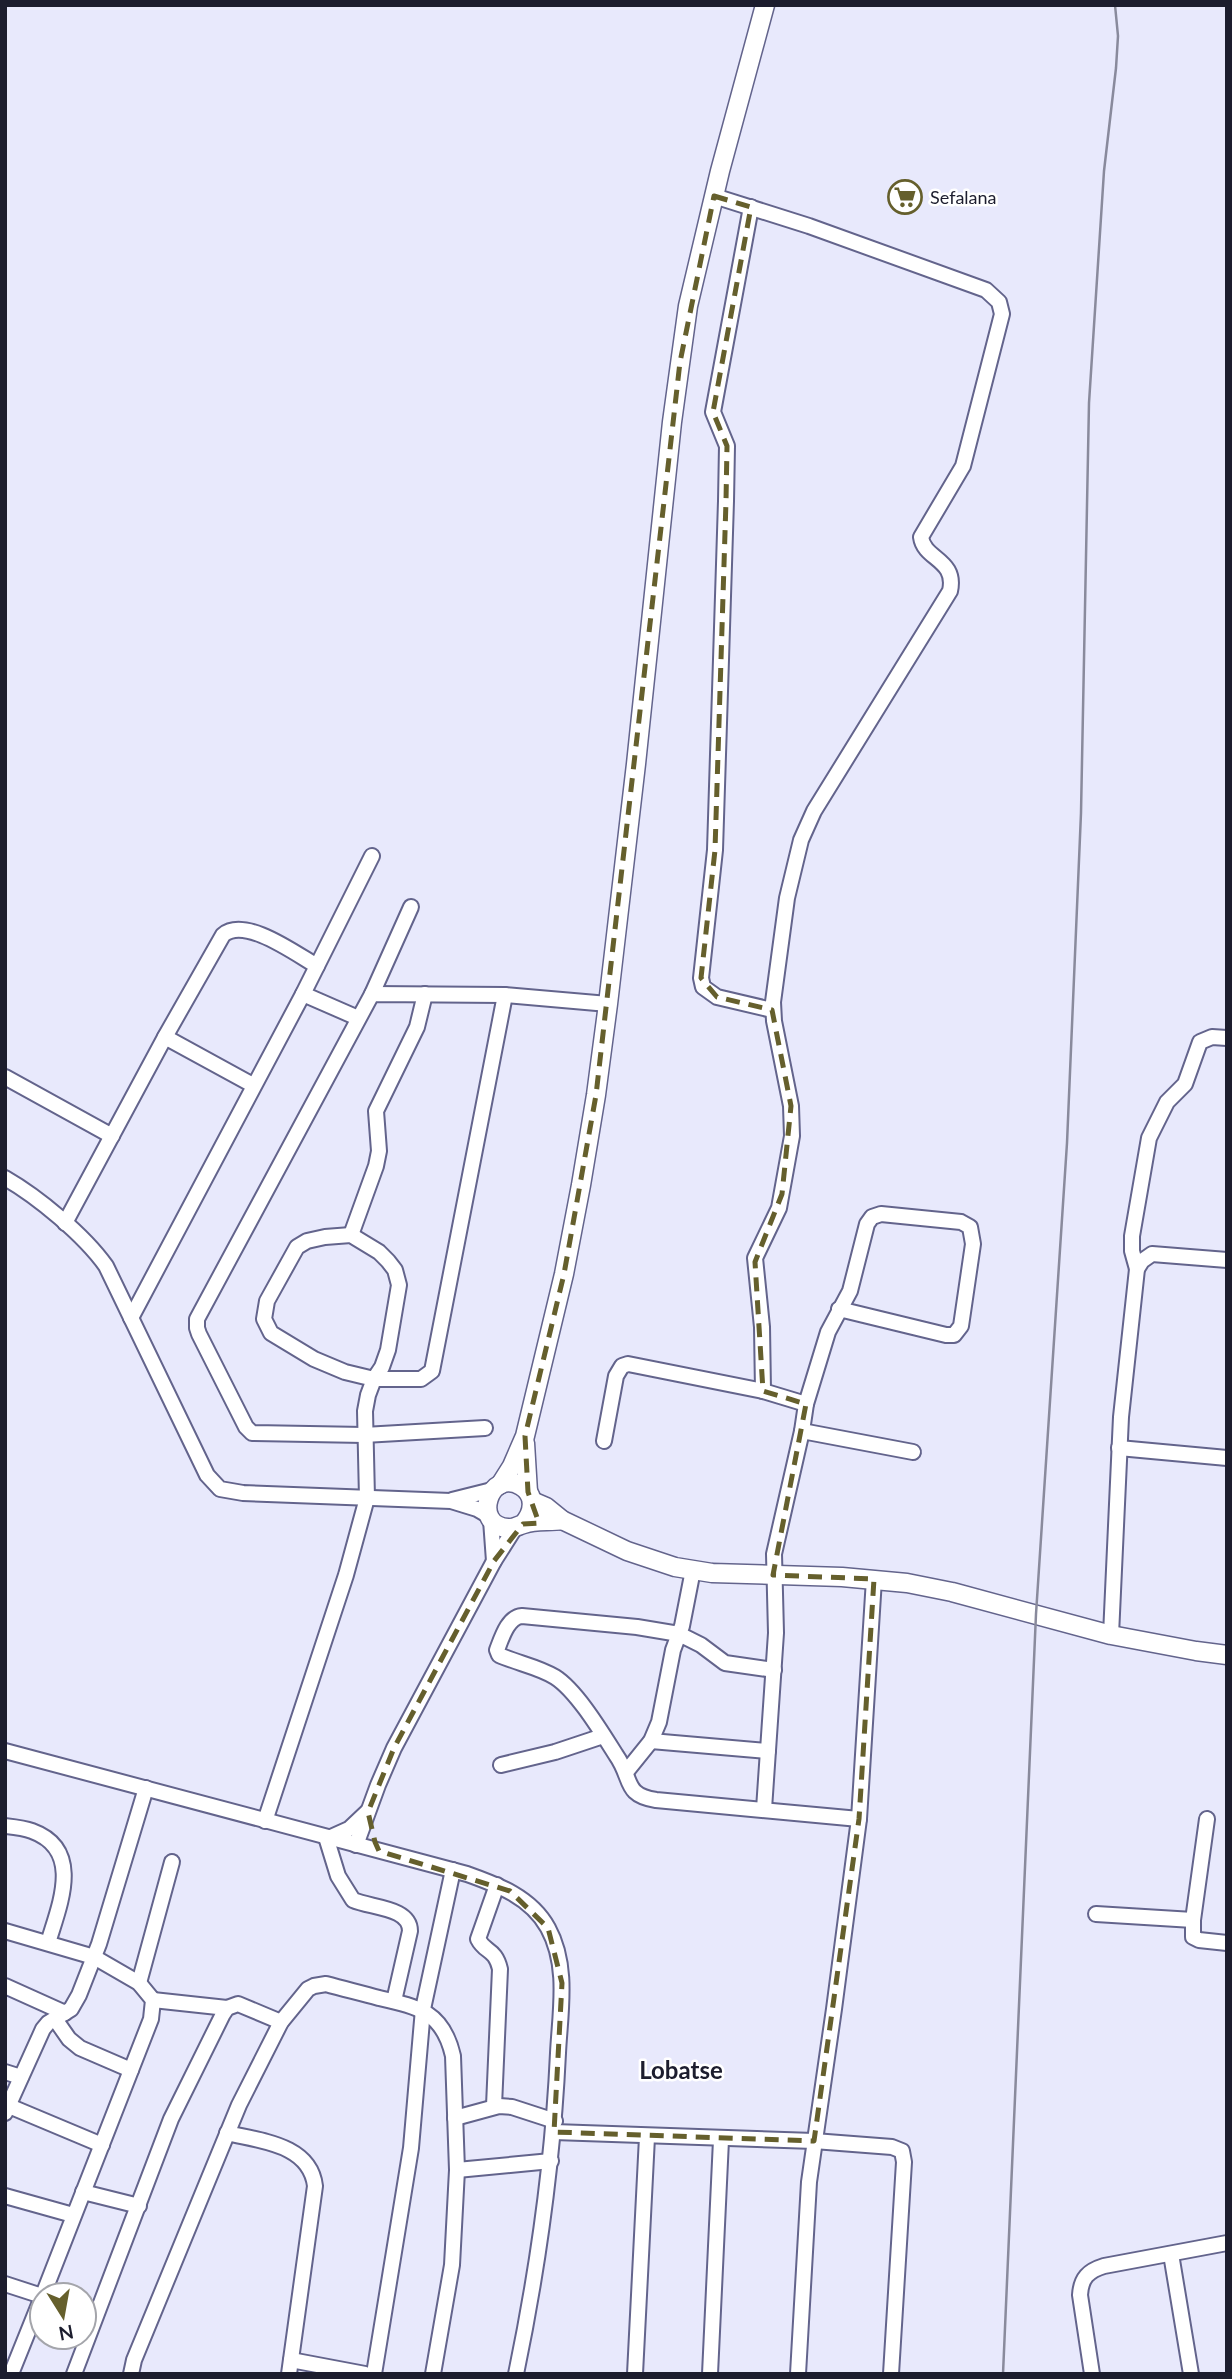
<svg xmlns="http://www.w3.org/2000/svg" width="1232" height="2379" viewBox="0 0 1232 2379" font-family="Lato,sans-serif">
<rect width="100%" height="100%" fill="#e8e9fc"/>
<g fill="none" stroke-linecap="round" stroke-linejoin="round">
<g stroke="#63648c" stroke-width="18">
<g id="minor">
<path d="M 714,196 L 809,226 L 986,290 L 999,302 L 1002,314 L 963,466 L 921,537 C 924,560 957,559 950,591 L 814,811 L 801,840 L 787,898 L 773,1002 L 774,1021 L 791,1106 L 792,1136 L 779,1208 L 755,1258 L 762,1327 L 763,1391"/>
<polyline points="751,207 713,412 727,446 726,501 715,850 701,978 703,987 717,997 772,1010"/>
<polyline points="303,994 358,1018"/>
<polyline points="372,994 411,907"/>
<polyline points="165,1037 253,1085"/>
<polyline points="5,1077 112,1136"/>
<path d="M 5,1178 C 38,1197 84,1235 106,1266 L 207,1475 L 220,1489 L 243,1493 L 451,1501 L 477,1509 L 489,1516"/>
<path d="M 65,1223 L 165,1037 L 223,935 C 245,916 296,954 317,966"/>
<polyline points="351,1235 376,1166 379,1151 376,1111 417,1027 425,994"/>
<polyline points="1137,1269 1132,1251 1132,1236 1149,1138 1167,1102 1185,1084 1200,1042 1212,1037 1227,1038"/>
<polyline points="131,1318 303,994 372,856"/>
<polyline points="485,1428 364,1435 252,1433 246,1427 199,1334 197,1328 197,1319 372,994 505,995 608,1004"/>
<polyline points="802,1431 913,1452"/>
<polyline points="604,1441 616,1376 622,1366 628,1364 763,1391 806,1404"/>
<polyline points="1119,1448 1227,1458"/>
<polyline points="452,1500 492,1490"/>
<polyline points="491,1520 494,1561"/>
<polyline points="1111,1635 1121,1417 1137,1269 1142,1261 1152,1254 1227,1260"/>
<path d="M 774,1670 L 725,1663 L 701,1645 L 679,1634 L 637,1627 L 522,1616 C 508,1617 502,1637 497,1650 L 499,1655 C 517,1663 539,1667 555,1677 C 577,1691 602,1733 616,1755 C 633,1779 623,1795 656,1800 L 859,1819"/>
<polyline points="651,1741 768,1751"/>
<path d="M 5,1751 L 467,1874 C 498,1885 531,1897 548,1928 C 569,1966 560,2012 558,2053 C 553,2161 538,2268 516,2374"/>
<polyline points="501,1765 555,1752 603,1736"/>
<polyline points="626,1772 651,1741 659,1722 673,1650 682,1626 693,1570"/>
<polyline points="764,1809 776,1633 774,1554 802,1431 806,1404 828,1332 850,1291 867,1224 872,1217 881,1214 961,1222 970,1227 973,1244 961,1326 954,1335 946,1335 839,1309"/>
<polyline points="1207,1819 1193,1920 1193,1937 1199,1940 1227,1943"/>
<polyline points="265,1821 346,1575 367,1498 365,1411 368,1395 374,1379 382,1367 388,1350 399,1285 395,1270 388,1261 379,1252 351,1235 325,1237 307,1241 297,1247 267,1301 264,1319 271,1333 314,1359 345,1372 374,1379 421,1379 432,1371 505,995"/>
<path d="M 5,1826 C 14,1827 24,1828 32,1831 C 84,1850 59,1906 48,1943"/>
<path d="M 326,1837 L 338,1876 L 353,1900 C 371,1908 410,1907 410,1931 L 394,2001"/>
<polyline points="329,1838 349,1829 367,1812"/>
<polyline points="356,1845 378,1785 394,1748 494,1561 515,1528"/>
<polyline points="1096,1914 1193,1920"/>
<polyline points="5,1931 94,1957 139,1983 153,2000 151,2019 43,2295"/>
<polyline points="139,1983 172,1862"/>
<polyline points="5,1986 65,2013"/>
<polyline points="153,2000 227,2008"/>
<polyline points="55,2019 69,2039 80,2048 131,2070"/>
<polyline points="5,2072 21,2077"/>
<polyline points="9,2106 102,2145"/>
<path d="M 494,2106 L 500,1969 C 495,1948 485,1953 478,1939 L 497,1885"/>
<polyline points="5,2113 43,2029 48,2023 71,2009 79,1995 99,1944 146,1788"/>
<polyline points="455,2118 499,2106 512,2107 555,2121"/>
<polyline points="554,2132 814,2141 892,2147 902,2151 904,2162 891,2374"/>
<path d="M 227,2133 C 260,2141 310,2144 315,2186 L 289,2374"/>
<polyline points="457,2170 551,2161"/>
<polyline points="83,2192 139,2206"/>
<polyline points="5,2196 73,2215"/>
<polyline points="1171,2254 1191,2374"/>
<polyline points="5,2284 42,2296"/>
<polyline points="291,2360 365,2374"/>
<polyline points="11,2374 42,2297"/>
<polyline points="74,2374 171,2119 223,2014 227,2008 238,2004 281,2022"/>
<path d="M 131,2374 L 134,2360 L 239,2105 L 281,2022 L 308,1989 L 314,1986 L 326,1984 C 344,1989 361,1993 379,1998 C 419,2007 443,2012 453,2056 L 457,2170 L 452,2265 L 433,2374"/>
<polyline points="374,2374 411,2148 423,2009 453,1870"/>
<polyline points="635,2374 647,2137"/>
<polyline points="710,2374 721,2140"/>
<polyline points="798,2374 809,2182 834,2009 859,1819 874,1579"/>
<path d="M 1092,2374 L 1080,2295 C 1081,2278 1088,2271 1104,2266 L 1227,2243"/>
</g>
</g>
<g stroke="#63648c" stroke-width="21">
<g id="major">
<polyline points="525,1443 528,1492"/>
<polyline points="500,1485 512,1466 525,1436 564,1274 581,1185 596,1095 608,1004 636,764 672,422 688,306 720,171 765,5"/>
<polyline points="532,1501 546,1507 562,1520 627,1551 675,1567 712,1573 842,1577 907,1583 952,1592 1111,1635 1196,1651 1227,1655"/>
<path d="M 523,1524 C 534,1512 536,1495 521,1486 C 489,1467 471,1526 508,1528 C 515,1529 518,1525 524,1524 C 535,1520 550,1522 562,1520"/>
</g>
</g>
<use href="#minor" stroke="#fff" stroke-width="14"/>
<use href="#major" stroke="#fff" stroke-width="18"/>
<polyline stroke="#898a9c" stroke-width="2.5" points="1003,2374 1036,1614 1067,1143 1081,813 1089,403 1104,171 1116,68 1118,36 1115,5"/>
</g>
<path fill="none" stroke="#655f2c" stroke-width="5" stroke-dasharray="14 9" stroke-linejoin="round" d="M 714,196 L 751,207 L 713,412 L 727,446 L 726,501 L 715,850 L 701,978 L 717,997 L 772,1010 L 791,1106 L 782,1194 L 755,1262 L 763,1391 L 806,1404 L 773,1575 L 874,1579 L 859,1819 L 814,2141 L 554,2132 L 562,1983 L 548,1928 L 510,1891 L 379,1851 L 375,1842 L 368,1812 L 394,1748 L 494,1561 L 523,1524 L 539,1523 L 528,1492 L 525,1436 L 564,1274 L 596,1095 L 680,362 Z"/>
<defs>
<g id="supermarket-ring" transform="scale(1.75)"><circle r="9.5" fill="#fff" stroke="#655f2c" stroke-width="1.5"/><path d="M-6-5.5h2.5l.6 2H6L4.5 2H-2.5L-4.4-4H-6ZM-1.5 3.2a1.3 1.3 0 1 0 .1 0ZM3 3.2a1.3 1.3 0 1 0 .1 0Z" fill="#655f2c"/></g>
</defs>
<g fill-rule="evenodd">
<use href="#supermarket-ring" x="905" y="197"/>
</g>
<g text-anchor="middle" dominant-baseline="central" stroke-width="5" stroke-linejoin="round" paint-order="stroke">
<g font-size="18" fill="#1c1d2e" stroke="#fff" text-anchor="start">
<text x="930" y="197">Sefalana</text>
</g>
<g font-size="24" font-weight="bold" fill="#1c1d2e" stroke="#fff">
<text x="681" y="2069">Lobatse</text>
</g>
</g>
<rect width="1232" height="2379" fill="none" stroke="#1c1d2e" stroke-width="14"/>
<g transform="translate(63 2316) rotate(169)"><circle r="33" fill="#ffffff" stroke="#a4a5ab" stroke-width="2"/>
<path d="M0-5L12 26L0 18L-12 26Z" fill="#655f2c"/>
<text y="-10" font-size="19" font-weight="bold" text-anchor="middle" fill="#1c1d2e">N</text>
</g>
</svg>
